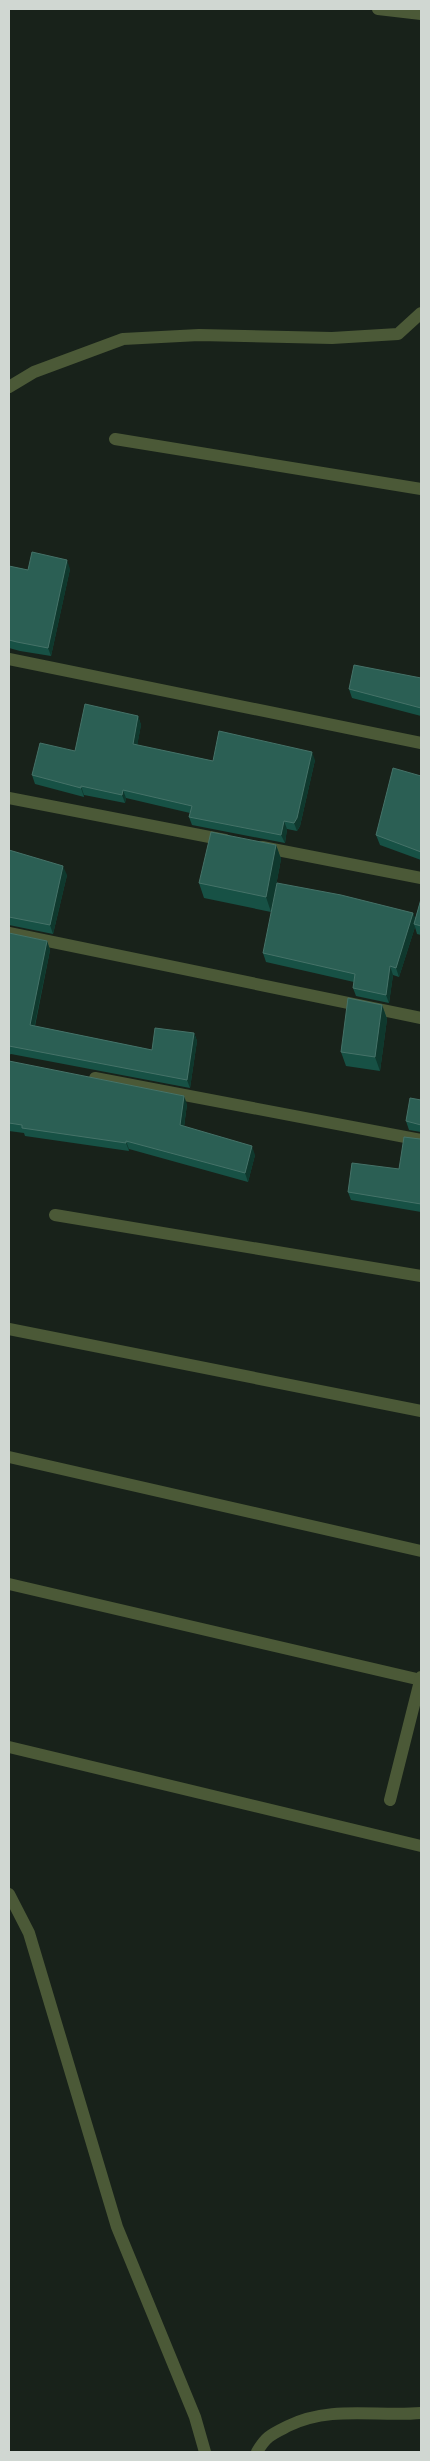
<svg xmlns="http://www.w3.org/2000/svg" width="430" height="2461" viewBox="0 0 430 2461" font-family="Overpass,sans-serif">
<rect width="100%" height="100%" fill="#18221a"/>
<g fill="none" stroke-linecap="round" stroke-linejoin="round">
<g stroke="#4b5937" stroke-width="12">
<polyline points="378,9 421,14"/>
<polyline points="9,387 34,372 123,339 199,335 332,338 398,334 421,313"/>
<polyline points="115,439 421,489"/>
<polyline points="9,659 421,743"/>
<polyline points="9,798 225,840"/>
<polyline points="262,847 421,878"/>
<polyline points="9,933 421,1018"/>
<polyline points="95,1078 421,1140"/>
<polyline points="55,1215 421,1276"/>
<polyline points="9,1329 421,1411"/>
<polyline points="9,1457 421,1551"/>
<polyline points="9,1584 421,1680"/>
<polyline points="9,1747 421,1846"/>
<polyline points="390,1800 421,1677"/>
<polyline points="9,1894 29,1933 117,2227 195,2417 205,2452"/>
<path d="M 257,2452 C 266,2436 272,2434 288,2426 C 331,2405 376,2417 421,2413"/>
</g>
</g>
<g fill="#175145">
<polygon points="9,566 28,570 70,569 51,656 20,651 9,648"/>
<polygon points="421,678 421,716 352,698 349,689"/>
<polygon points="138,716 141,725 137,745 213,761 315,760 300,826 297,831 287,829 285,843 192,825 189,817 190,813 126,798 125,803 84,795 84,797 35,784 32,775"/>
<polygon points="421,776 421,860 380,845 376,835"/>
<polygon points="276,845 281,859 271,912 204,898 199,883"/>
<polygon points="9,850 67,875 53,934 9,925"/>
<polygon points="421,899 421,935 417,934 415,927 399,977 393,975 389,1003 356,996 353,988 354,982 266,962 263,953 413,913 415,919"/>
<polygon points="9,933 47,941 50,950 35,1026 152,1050 194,1033 197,1041 190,1088 11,1054 9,1055"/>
<polygon points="382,1005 387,1019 380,1071 346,1066 341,1052"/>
<polygon points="9,1061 187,1104 184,1127 255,1155 248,1182 129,1149 129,1151 25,1136 24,1133 9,1131"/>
<polygon points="421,1100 421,1132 409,1130 406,1121"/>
<polygon points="421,1138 421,1212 351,1200 348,1192 399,1169"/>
</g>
<g fill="#0f382d">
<polygon points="67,560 70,569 51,656 48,648"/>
<polygon points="138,716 141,725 136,752 133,744"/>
<polygon points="312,752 315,760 300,826 297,831 294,823"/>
<polygon points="81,786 84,795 84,797 81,788"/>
<polygon points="123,790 126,798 125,803 122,795"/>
<polygon points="284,821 287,829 285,843 281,835"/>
<polygon points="276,845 281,859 271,912 266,897"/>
<polygon points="63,866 67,875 53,934 50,925"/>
<polygon points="413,913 416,921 414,924 415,927 399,977 396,968"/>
<polygon points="47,941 50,950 33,1033 30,1025"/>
<polygon points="390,966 393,975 389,1003 386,995"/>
<polygon points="382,1005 387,1019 380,1071 375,1057"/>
<polygon points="194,1033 197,1041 190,1088 187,1080"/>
<polygon points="184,1096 187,1104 183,1134 180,1125"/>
<polygon points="126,1141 129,1149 129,1151 126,1143"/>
<polygon points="252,1146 255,1155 248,1182 245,1173"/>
</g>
<g fill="#2b5f54" stroke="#457268">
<polygon points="32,552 67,560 48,648 17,642 9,640 9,566 28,570"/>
<polygon points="354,665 421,678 421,708 349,689"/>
<polygon points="85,704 138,716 133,744 213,761 219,731 312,752 297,818 294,823 284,821 281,835 189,817 192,806 123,790 122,795 81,786 81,788 32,775 40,743 75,751"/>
<polygon points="393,768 421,776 421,852 376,835"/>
<polygon points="211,832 276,845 266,897 199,883"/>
<polygon points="9,850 63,866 50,925 9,917"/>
<polygon points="277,883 341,895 413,913 396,968 390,966 386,995 353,988 355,974 263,953"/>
<polygon points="421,899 421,926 414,924"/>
<polygon points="9,933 47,941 30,1025 152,1050 155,1028 194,1033 187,1080 9,1046"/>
<polygon points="348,998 382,1005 375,1057 341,1052"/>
<polygon points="9,1061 184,1096 180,1125 252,1146 245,1173 126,1141 126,1143 22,1128 22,1125 9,1123"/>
<polygon points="410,1098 421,1100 421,1125 406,1121"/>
<polygon points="404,1137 420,1139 421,1138 421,1204 348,1192 352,1163 399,1169"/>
</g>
<rect width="430" height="2461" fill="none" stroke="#d0d7d2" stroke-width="20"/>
</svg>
